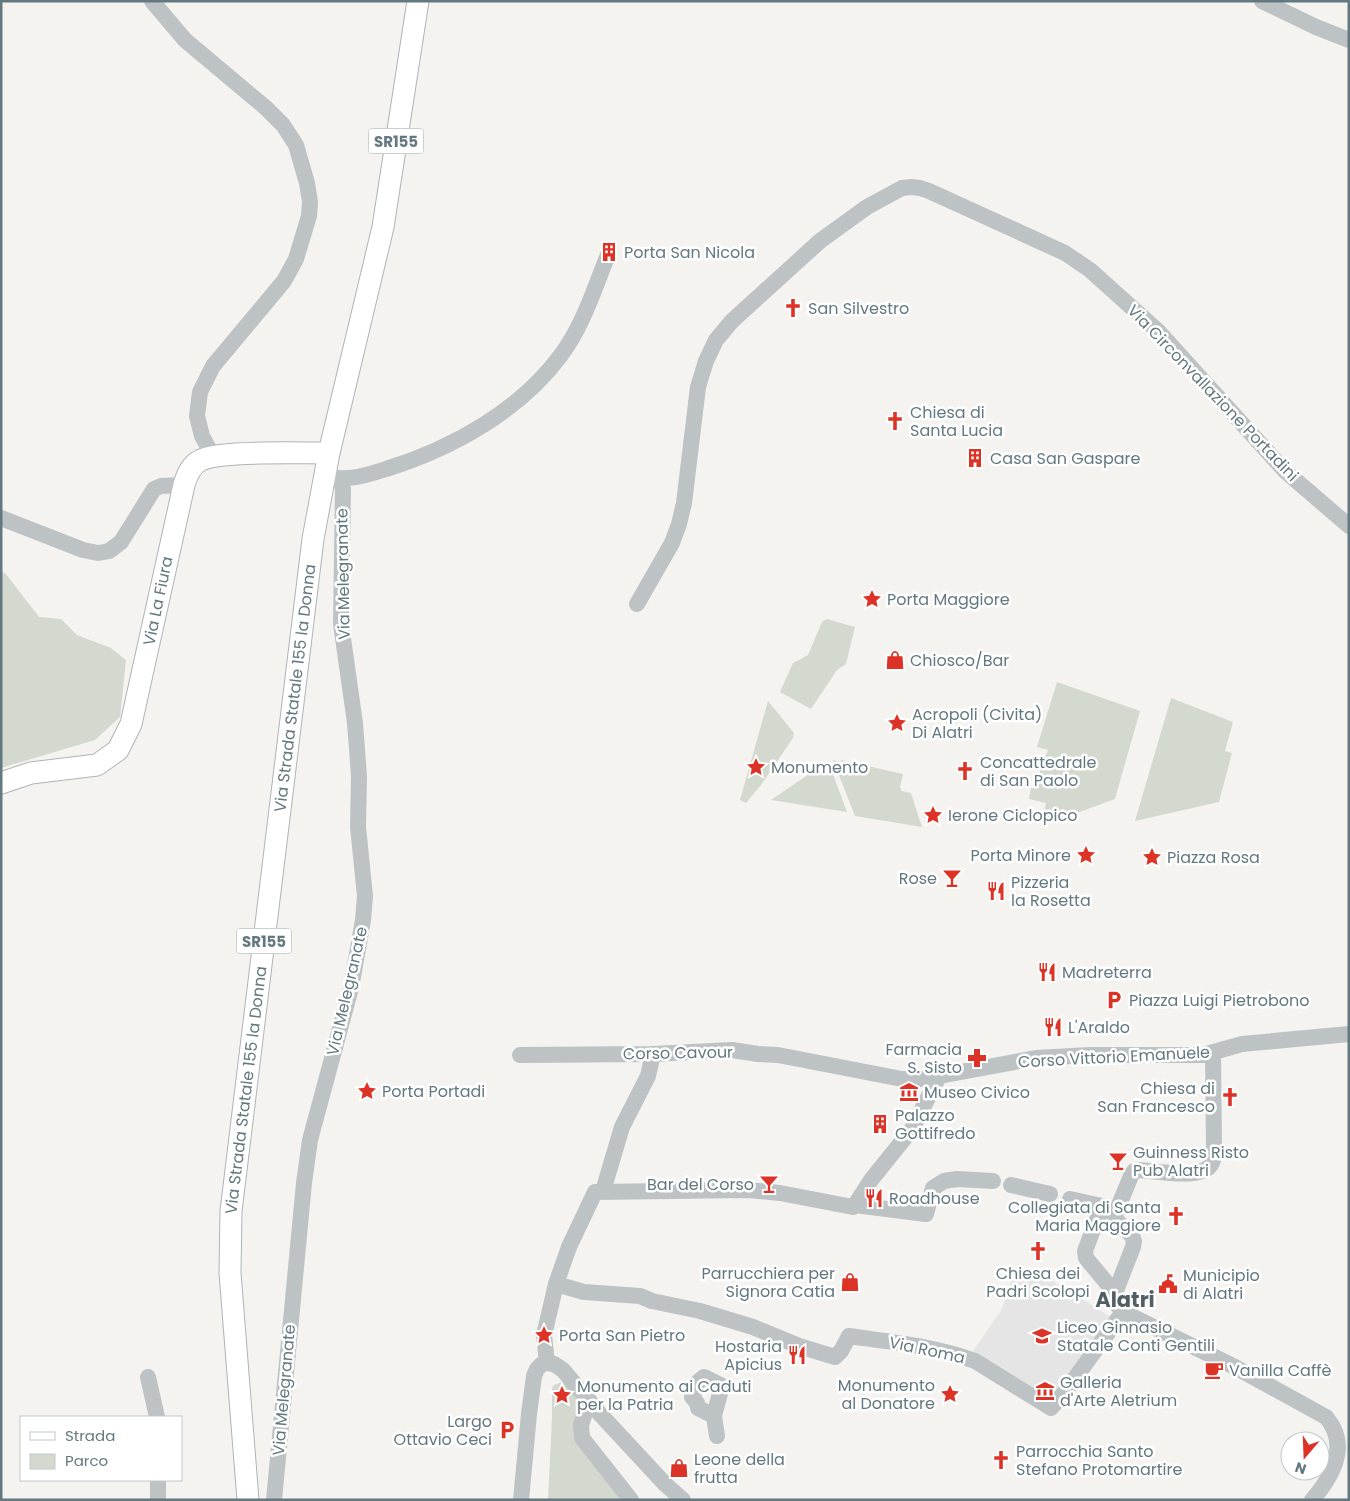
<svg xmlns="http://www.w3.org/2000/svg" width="1350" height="1501" viewBox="0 0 1350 1501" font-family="Poppins,sans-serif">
<rect width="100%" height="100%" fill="#f4f3f0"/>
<polygon fill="#e4e5e4" points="1014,1269 1048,1278 1114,1319 1050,1404 971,1354 1002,1309 1010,1285"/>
<g fill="#d4d9cf">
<polygon points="1,571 6,574 39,617 61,619 77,635 111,648 126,660 120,717 95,740 1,768"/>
<polygon points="827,619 855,627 846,664 837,670 811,709 780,692 793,663 808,655 821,624 823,621"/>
<polygon points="1057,682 1140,711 1115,799 1058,820 1043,817 1046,803 1029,799 1031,788 1038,788 1040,770 1048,750 1037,747"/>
<polygon points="1171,698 1233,722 1225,751 1232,753 1219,802 1135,821"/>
<polygon points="768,701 794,733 793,738 761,785 746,803 740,800"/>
<polygon points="833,760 840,762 841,771 841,760 903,774 900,787 902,791 911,793 922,827 855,816"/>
<polygon points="828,761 847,812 771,800"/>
<polygon points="562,1382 566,1383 579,1398 587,1440 639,1500 548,1499 552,1418 552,1388 554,1385"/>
</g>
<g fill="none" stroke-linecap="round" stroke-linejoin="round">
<g stroke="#aeb4b7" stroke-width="23">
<g id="major">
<path d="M 1,783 L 31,773 L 97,765 L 118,750 L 131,724 L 184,485 C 187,474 191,465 201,460 C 212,455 224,455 236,454 C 267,452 298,453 329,453"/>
<polyline points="248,1500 230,1273 231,1211 313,539 329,453 383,227 418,1"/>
</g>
</g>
<g stroke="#bdc2c4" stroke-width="16">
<polyline points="152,1 185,40 266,108 283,125 296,145 307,183 310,202 309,216 296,259 284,281 213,366 200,392 197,416 202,436 213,456"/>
<polyline points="1262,1 1316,27 1349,40"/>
<path d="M 330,477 C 348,481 368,475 386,469 C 451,449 520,411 561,355 C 583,326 594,289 608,255"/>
<polyline points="1,518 83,550 98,553 109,551 121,542 154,489 161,486 184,485"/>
<polyline points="637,604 672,543 679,524 684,503 698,387 706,361 716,340 732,321 820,241 867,207 902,188 911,187 920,188 929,191 1065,253 1090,270 1159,332 1285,471 1349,526"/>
<polyline points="520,1055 653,1054 732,1050 758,1054 778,1055 902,1079 923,1079 1036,1058 1090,1055 1203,1055 1242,1044 1349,1034"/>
<polyline points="1011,1185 1050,1194"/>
<polyline points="603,1191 622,1127 648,1076 653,1054"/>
<path d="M 1070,1199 L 1102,1206 L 1132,1236 L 1134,1241 L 1133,1247 L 1115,1293 L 1115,1302 L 1123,1312 L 1235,1367 L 1326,1417 C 1350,1445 1333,1476 1312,1500"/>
<polyline points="855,1205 871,1180 912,1129 939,1076"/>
<polyline points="1102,1206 1085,1251 1086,1258 1115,1293"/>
<path d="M 1114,1217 L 1131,1176 L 1134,1171 L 1139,1170 C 1156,1171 1197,1179 1209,1167 C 1214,1162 1214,1155 1214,1149 L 1213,1053"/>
<path d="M 556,1284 L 584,1292 L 640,1296 L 652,1301 L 700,1311 L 753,1327 L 799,1346 L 835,1357 L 841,1351 L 849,1336 C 891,1342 935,1346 975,1361 L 1051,1408 L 1065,1392 L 1123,1312"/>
<polyline points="547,1363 544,1335 556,1284 569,1247 595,1192 748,1190 780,1193 853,1207 855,1205 926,1214 933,1188 944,1181 957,1179 993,1181"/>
<polyline points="148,1377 157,1417"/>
<polyline points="589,1400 581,1425 582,1438 631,1500"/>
<polyline points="714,1416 698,1408 697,1403 692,1397 698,1382 704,1377 722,1386 714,1416 717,1436"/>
<polyline points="158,1480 158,1500"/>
<polyline points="274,1500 304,1183 310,1140 351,988 363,920 365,896 358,827 359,776 355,723 341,624 343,489 340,479"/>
<polyline points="521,1500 529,1414 534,1376 537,1369 542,1364 547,1363 554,1364 563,1370 600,1414 665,1484 683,1500"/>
</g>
<use href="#major" stroke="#fff" stroke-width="21"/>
</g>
<defs>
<g id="building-bare" transform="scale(1.5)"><path d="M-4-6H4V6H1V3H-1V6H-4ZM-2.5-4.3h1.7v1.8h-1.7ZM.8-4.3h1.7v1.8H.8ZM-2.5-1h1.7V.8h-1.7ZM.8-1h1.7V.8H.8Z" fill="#dd3327" stroke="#fff" stroke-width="2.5" paint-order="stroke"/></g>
<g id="church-bare" transform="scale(1.5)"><path d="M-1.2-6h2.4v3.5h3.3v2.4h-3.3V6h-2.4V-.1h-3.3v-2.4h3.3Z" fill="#dd3327" stroke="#fff" stroke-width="2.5" paint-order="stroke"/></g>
<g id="sight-bare" transform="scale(1.5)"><path d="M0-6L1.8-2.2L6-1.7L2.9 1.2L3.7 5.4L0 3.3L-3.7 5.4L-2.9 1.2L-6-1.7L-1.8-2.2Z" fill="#dd3327" stroke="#fff" stroke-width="2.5" paint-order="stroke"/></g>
<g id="shop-bare" transform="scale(1.5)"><path d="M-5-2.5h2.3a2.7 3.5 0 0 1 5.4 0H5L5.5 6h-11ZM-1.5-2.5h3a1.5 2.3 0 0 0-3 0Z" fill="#dd3327" stroke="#fff" stroke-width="2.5" paint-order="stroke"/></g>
<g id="bar-bare" transform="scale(1.5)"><path d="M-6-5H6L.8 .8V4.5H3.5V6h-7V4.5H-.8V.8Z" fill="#dd3327" stroke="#fff" stroke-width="2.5" paint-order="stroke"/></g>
<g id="restaurant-bare" transform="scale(1.5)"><path d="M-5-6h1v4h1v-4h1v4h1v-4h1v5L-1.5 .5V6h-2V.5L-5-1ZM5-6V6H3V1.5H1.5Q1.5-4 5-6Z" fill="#dd3327" stroke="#fff" stroke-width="2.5" paint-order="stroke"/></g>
<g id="parking-bare" transform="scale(1.5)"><path d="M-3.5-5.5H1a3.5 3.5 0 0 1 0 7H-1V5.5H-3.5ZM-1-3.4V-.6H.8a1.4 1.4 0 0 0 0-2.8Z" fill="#dd3327" stroke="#fff" stroke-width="2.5" paint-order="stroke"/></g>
<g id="pharmacy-bare" transform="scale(1.5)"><path d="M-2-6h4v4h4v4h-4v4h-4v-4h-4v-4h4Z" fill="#dd3327" stroke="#fff" stroke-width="2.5" paint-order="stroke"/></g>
<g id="museum-bare" transform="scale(1.5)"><path d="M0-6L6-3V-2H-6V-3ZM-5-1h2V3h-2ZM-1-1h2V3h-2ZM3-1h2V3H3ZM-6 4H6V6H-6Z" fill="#dd3327" stroke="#fff" stroke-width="2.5" paint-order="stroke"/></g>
<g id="civic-bare" transform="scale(1.5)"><path d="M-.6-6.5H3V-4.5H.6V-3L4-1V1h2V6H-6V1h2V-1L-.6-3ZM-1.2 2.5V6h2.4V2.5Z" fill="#dd3327" stroke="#fff" stroke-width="2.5" paint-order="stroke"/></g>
<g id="school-bare" transform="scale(1.5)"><path d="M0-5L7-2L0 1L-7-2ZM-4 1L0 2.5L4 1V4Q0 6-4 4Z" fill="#dd3327" stroke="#fff" stroke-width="2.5" paint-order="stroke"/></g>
<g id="cafe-bare" transform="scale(1.5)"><path d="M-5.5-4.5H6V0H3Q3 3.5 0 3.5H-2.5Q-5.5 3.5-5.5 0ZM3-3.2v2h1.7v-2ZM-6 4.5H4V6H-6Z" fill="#dd3327" stroke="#fff" stroke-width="2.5" paint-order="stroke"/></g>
</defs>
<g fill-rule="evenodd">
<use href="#building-bare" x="609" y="252"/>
<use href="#church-bare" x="793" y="308"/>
<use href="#church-bare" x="895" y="421"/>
<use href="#building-bare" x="975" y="458"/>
<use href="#sight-bare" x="872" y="599"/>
<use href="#shop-bare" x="895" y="660"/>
<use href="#sight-bare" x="897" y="723"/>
<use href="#sight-bare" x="756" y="767"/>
<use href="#church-bare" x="965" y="771"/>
<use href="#sight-bare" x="933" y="815"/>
<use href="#sight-bare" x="1086" y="855"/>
<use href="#sight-bare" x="1152" y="857"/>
<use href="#bar-bare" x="952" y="878"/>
<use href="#restaurant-bare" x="996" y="891"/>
<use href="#restaurant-bare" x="1047" y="972"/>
<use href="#parking-bare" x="1114" y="1000"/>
<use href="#restaurant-bare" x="1053" y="1027"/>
<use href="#pharmacy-bare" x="977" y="1058"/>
<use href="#sight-bare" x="367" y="1091"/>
<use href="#museum-bare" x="909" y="1092"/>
<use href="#church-bare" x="1230" y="1097"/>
<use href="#building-bare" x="880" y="1124"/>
<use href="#bar-bare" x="1118" y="1161"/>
<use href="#bar-bare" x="769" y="1184"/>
<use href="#restaurant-bare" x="874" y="1198"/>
<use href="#church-bare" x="1176" y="1216"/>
<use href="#church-bare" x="1038" y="1251"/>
<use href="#shop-bare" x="850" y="1282"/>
<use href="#civic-bare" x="1168" y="1284"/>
<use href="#sight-bare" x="544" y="1335"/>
<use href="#school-bare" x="1042" y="1336"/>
<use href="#restaurant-bare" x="797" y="1355"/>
<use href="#cafe-bare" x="1214" y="1370"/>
<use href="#museum-bare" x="1045" y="1391"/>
<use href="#sight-bare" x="950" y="1394"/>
<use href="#sight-bare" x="562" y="1395"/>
<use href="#parking-bare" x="507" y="1430"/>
<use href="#church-bare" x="1001" y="1460"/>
<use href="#shop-bare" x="679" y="1468"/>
</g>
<g text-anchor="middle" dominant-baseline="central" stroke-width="5" stroke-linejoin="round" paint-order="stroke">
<g fill="#fff" stroke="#92a0a6" stroke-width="1">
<rect x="368.5" y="128.5" width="55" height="25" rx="4"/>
<rect x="236.5" y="928.5" width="55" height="25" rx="4"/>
</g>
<g font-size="15" font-weight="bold" fill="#647880">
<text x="396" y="141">SR155</text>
<text x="264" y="941">SR155</text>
</g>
<g font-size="16" fill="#647880" stroke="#fff" text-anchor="start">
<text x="624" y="252">Porta San Nicola</text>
<text x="808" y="308">San Silvestro</text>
<text x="910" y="412">Chiesa di<tspan x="910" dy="18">Santa Lucia</tspan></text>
<text x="990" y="458">Casa San Gaspare</text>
<text x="887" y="599">Porta Maggiore</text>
<text x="910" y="660">Chiosco/Bar</text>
<text x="912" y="714">Acropoli (Civita)<tspan x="912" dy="18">Di Alatri</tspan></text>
<text x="980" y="762">Concattedrale<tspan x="980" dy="18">di San Paolo</tspan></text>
<text x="771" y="767">Monumento</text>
<text x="948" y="815">Ierone Ciclopico</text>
<text x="1071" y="855" text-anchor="end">Porta Minore</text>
<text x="1167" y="857">Piazza Rosa</text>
<text x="937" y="878" text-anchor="end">Rose</text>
<text x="1011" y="882">Pizzeria<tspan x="1011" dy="18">la Rosetta</tspan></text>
<text x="1062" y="972">Madreterra</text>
<text x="1129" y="1000">Piazza Luigi Pietrobono</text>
<text x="1068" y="1027">L'Araldo</text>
<text x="962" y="1049" text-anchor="end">Farmacia<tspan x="962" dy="18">S. Sisto</tspan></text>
<text x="1215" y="1088" text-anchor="end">Chiesa di<tspan x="1215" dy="18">San Francesco</tspan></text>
<text x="382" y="1091">Porta Portadi</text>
<text x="924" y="1092">Museo Civico</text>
<text x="895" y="1115">Palazzo<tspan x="895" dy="18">Gottifredo</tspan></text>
<text x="1133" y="1152">Guinness Risto<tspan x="1133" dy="18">Pub Alatri</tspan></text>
<text x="754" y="1184" text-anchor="end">Bar del Corso</text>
<text x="889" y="1198">Roadhouse</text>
<text x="1161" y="1207" text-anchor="end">Collegiata di Santa<tspan x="1161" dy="18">Maria Maggiore</tspan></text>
<text x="835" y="1273" text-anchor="end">Parrucchiera per<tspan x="835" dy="18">Signora Catia</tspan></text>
<text x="1038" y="1273" text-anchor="middle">Chiesa dei<tspan x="1038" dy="18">Padri Scolopi</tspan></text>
<text x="1183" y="1275">Municipio<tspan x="1183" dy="18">di Alatri</tspan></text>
<text x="1057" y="1327">Liceo Ginnasio<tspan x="1057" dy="18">Statale Conti Gentili</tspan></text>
<text x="559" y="1335">Porta San Pietro</text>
<text x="782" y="1346" text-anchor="end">Hostaria<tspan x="782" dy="18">Apicius</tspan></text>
<text x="1229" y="1370">Vanilla Caffè</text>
<text x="1060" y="1382">Galleria<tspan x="1060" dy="18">d'Arte Aletrium</tspan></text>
<text x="935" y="1385" text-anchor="end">Monumento<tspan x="935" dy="18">al Donatore</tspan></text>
<text x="577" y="1386">Monumento ai Caduti<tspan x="577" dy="18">per la Patria</tspan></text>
<text x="492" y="1421" text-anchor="end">Largo<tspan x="492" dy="18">Ottavio Ceci</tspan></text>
<text x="1016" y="1451">Parrocchia Santo<tspan x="1016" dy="18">Stefano Protomartire</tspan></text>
<text x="694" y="1459">Leone della<tspan x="694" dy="18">frutta</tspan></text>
</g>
<g font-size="16" fill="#647880" stroke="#fff">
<text transform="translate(1213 393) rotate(46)">Via Circonvallazione Portadini</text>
<text transform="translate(343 574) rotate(-91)">Via Melegranate</text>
<text transform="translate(158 601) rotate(-78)">Via La Fiura</text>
<text transform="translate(295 688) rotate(-83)">Via Strada Statale 155 la Donna</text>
<text transform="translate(347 991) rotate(-77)">Via Melegranate</text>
<text transform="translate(678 1053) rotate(-1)">Corso Cavour</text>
<text transform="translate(1114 1057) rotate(-3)">Corso Vittorio Emanuele</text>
<text transform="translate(246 1090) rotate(-83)">Via Strada Statale 155 la Donna</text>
<text transform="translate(927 1350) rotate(12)">Via Roma</text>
<text transform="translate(284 1390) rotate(-85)">Via Melegranate</text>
</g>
<g font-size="21" font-weight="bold" fill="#526066" stroke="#fff">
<text x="1125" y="1299">Alatri</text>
</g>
</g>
<rect width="1350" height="1501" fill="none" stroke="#647880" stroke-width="5"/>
<rect x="20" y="1416" width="162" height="65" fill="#ffffff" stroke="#c1c9cc"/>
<rect x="30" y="1432" width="25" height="8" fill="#ffffff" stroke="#c1c9cc"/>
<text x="65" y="1441" font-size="15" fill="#647880">Strada</text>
<rect x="30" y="1454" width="25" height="15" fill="#d4d9cf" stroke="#c1c9cc"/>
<text x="65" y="1466" font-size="15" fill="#647880">Parco</text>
<g transform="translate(1305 1456) rotate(199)"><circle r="24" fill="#ffffff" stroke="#c1c9cc"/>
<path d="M0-4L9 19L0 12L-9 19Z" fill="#dd3327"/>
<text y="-8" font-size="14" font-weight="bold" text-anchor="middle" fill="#647880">N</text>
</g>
</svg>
